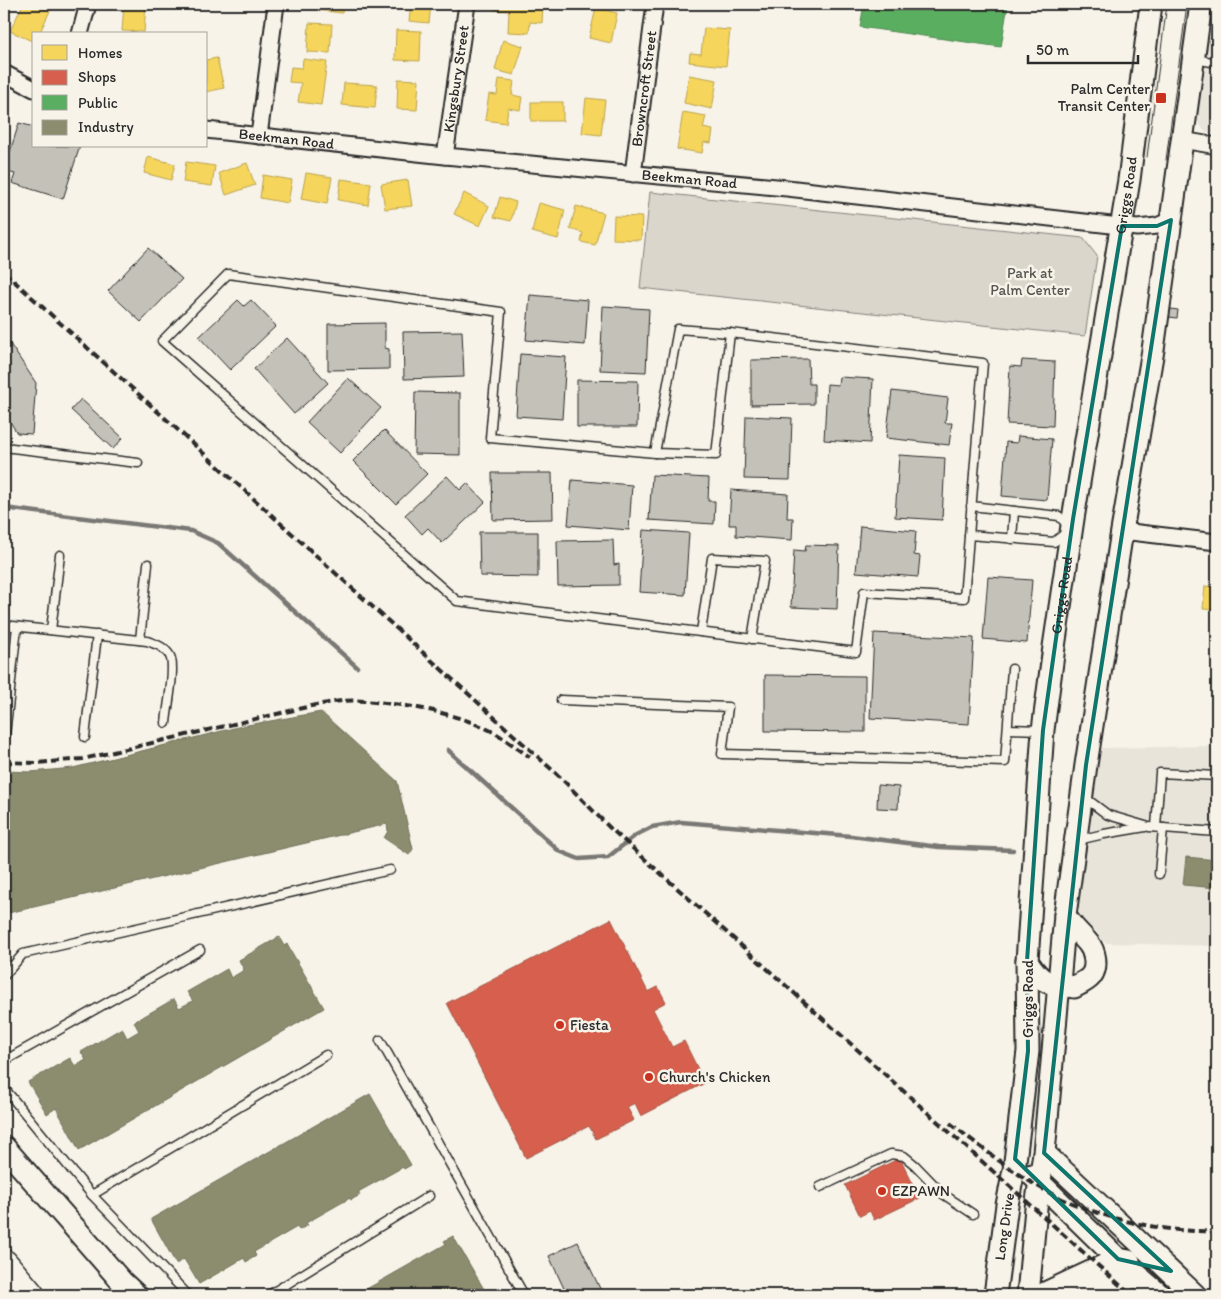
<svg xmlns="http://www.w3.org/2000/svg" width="1221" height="1299" viewBox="0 0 1221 1299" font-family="Itim,sans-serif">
<rect width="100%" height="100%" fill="#f7f3e8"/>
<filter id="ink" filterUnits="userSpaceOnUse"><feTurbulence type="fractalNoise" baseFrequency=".02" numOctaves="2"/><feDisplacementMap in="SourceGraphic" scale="10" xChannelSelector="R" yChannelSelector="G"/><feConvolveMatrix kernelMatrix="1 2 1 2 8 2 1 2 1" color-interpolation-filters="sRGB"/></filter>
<g filter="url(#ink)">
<g fill="#e8e4da">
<polygon points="1206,36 1217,38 1217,136 1204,131 1196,119 1197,98"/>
<polygon points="1217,746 1217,946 1105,943 1094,929 1075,916 1096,750 1100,748"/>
</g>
<polygon fill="#dad6cc" stroke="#82807c" points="650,192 1083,238 1097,256 1085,336 640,288"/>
<g fill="#f6d55c" stroke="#b9a24d">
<polygon points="23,4 33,4 50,11 39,34 34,34 34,42 10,31"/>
<polygon points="124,4 146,4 144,32 122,31"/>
<polygon points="318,4 343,4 342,13 317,10"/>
<polygon points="411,4 431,4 429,23 409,21"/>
<polygon points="494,4 543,4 542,23 530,22 529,33 508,32 509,11 494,10"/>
<polygon points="596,8 617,13 611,43 589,38"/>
<polygon points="309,23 332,24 330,53 307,52"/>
<polygon points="704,28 730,30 726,66 689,62 690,53 701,54"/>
<polygon points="396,30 421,31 420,61 395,60"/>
<polygon points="503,40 523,46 514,75 495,70"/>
<polygon points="217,58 224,88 206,92 206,60"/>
<polygon points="303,59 327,62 321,105 298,102 301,83 289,82 291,67 302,68"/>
<polygon points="689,75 717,80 712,109 684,103"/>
<polygon points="398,79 419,80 417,110 397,109"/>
<polygon points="499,79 514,81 512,95 522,97 520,110 508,108 506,123 485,120 489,94 497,95"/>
<polygon points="344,83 377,85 375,108 342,105"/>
<polygon points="586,98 605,100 601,135 582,133"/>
<rect x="531" y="102" width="32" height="19"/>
<polygon points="683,112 706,116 703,128 713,130 711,143 704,142 702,153 677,149"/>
<polygon points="148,157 175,164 171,180 144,173"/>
<polygon points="186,162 215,166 212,186 183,182"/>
<polygon points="247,163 255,185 226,195 219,173"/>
<polygon points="306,173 332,177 327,204 301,199"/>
<polygon points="263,175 292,180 288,203 260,198"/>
<polygon points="341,179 371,183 368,205 338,200"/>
<polygon points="408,180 412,206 385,209 381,184"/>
<polygon points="464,193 489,206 480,226 454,214"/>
<polygon points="500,197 516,202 511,221 494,217"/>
<polygon points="539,203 565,210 558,239 532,232"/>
<polygon points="576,206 604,213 595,245 581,242 583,233 570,229"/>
<polygon points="614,216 642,217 641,240 613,239"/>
<polygon points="1205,586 1217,587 1217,610 1203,609"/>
</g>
<g fill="#d6604d" stroke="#a35043">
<polygon points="611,919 648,992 658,987 666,1002 653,1009 672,1047 684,1041 705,1083 641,1116 635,1103 627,1107 634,1120 596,1139 589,1126 526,1158 447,1003"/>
<polygon points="900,1158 920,1198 874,1220 870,1211 860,1216 845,1185"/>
</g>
<polygon fill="#5aae61" stroke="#4c8751" points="864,4 1008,4 1001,47 860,27"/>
<g fill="#8c8c6e" stroke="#6f6f5a">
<polygon points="321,712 397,781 413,849 409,855 384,838 388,831 387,824 4,914 4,771 31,772 73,768 242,726"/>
<polygon points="1186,857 1217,860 1217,888 1183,885"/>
<polygon points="279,937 284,946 287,944 324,1008 79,1150 56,1108 47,1114 28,1082 70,1058 75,1066 86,1060 81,1052 122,1028 127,1038 139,1031 134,1022 174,999 179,1008 193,1001 187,992 227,969 231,978 244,970 239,960"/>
<polygon points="370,1094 411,1165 404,1169 403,1167 358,1192 360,1195 351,1200 350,1198 306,1223 308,1225 299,1230 297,1227 254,1252 256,1256 246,1262 244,1258 199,1284 184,1259 176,1264 151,1219"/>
<polygon points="453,1236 485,1291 478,1295 356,1295 446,1244 444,1241"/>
</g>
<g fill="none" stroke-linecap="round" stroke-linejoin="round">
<g stroke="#7a7874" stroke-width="4.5">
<polyline points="4,508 191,531 218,543 357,667"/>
<polyline points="448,750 559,851 579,859 608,857 636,835 652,827 681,822 851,836 939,847 1013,850"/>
</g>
</g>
<g fill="#c4c1b9" stroke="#2b2b2b">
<polygon points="19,123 34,127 34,146 80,146 63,199 12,183 15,174 4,171"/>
<polygon points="148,248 182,279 141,322 108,291"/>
<polygon points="530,295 588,300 585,345 526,340"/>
<polygon points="238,300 244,306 251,300 276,326 230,370 199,337"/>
<polygon points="603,306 649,309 646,372 600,370"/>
<polygon points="1171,309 1178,310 1177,318 1169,317"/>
<polygon points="385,323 385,348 389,349 389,369 328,370 328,324"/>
<polygon points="462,331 464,377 404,379 403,332"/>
<polygon points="4,335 36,383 32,434 17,433 9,420 10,408 4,407"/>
<polygon points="287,338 328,383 294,414 254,369"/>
<polygon points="520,354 566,357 562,419 516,416"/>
<polygon points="808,359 809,384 814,384 814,404 751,405 751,360"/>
<polygon points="1022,360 1055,362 1053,426 1007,424 1010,366 1021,367"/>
<polygon points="839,377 873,379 870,443 824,440 827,384 838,385"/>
<polygon points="348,378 381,408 340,453 307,422"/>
<polygon points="577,380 638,381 637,427 577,427"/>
<polygon points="892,391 948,398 945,423 952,423 949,445 886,438"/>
<polygon points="415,392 460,393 460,455 414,454"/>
<polygon points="81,399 123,438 113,449 71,410"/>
<polygon points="746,416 792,418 790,480 744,479"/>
<polygon points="384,430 427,474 396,504 353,461"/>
<polygon points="1018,436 1052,439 1047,500 1002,496 1006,442 1017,443"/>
<polygon points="899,455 945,458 942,520 895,517"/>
<polygon points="492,473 552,473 553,519 493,520"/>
<polygon points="652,475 709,478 708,501 715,501 714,524 649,520"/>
<polygon points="447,476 460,490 467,483 485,502 442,543 428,528 422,534 405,515"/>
<polygon points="572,480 632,485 629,530 568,525"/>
<polygon points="731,490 788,494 787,518 793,518 792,540 736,536 736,525 729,525"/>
<polygon points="860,526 916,531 914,555 920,556 918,577 856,572"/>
<polygon points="643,530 689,533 685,595 639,592"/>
<polygon points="479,532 538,532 538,577 480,576"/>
<polygon points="613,540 614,565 619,564 619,585 558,586 557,541"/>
<polygon points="806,545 839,546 837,609 791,607 794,550 805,551"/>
<polygon points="988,577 1032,580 1027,643 983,639"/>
<polygon points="874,633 974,638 969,724 870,718"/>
<polygon points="765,675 865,676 865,732 765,731"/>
<polygon points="878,785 899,787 898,809 877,808"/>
<polygon points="578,1242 603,1295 567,1295 549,1256"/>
</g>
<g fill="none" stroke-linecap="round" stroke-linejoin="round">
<g stroke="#2b2b2b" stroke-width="11">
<g id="lane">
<polyline points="1195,59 1217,63"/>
<polygon points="228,274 501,312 490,438 655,453 716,455 730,333 983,363 964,598 864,592 856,652 457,601 162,341"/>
<polyline points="4,447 138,463"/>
<polyline points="655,453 678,329 730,333"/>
<polyline points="969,535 1054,542 1071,529 1059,516 971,506"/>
<polyline points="1012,539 1014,511"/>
<path d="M 4,625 L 147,641 C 156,644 165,647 170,656 C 176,667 167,709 166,723"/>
<polyline points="51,630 60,555"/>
<polyline points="701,632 712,558 765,561 752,639"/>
<polyline points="140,640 148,564"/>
<polyline points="561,700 728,707 722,754 1005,762 1012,669"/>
<polyline points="1008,729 1041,730"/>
<polyline points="85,737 97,635"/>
<polyline points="4,744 17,627"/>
<polyline points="1084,797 1108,815 1149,827 1217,832"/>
<polyline points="1156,827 1160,773 1217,776"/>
<polyline points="1078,840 1104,834 1145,827"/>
<polyline points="1159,874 1163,828"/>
<polyline points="4,976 23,954 390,870"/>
<polyline points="380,1040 524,1295"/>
<polyline points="4,1061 200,950"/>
<polyline points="4,1088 92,1195 188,1295"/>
<polyline points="820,1187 891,1154 904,1156 915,1165 943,1194 973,1214"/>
<polyline points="92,1195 326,1055"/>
<polyline points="269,1295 429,1196"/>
</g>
</g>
<g stroke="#2b2b2b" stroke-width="19">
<g id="street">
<polyline points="80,34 88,4"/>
<polyline points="4,73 34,89"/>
<path id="s1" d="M 206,130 L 445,156 L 787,188 L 1137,228 L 1157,226 L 1171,220"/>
<polyline points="259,136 276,4"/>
<polyline points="1182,140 1217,146"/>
<path id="s2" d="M 445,156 L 467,4"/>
<path id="s3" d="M 633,174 L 655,4"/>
<polyline points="1122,531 1217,542"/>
</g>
</g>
<g stroke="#2b2b2b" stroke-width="25">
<g id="secondary">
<path d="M 1027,961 C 1043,985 1047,983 1074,987 C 1080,984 1087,981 1091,976 C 1098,967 1095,951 1088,943 C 1080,933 1071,927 1065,915"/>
<polyline points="4,1147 122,1282 136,1295"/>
<polyline points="1044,1153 1195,1295"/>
<polyline points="1032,1175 1118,1259 1160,1295"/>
<path id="s4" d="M 995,1295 L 1007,1205 L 1014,1170 L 1028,1051 L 1027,961 L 1043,730 L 1054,647 L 1073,519 L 1129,180 L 1151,4"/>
<polyline points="1028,1295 1036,1208 1044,1153 1065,915 1086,765 1122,531 1153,350 1201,4"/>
<polyline points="1041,1295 1118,1259 1129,1261"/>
<polyline points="1086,1295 1109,1284 1139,1276"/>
</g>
</g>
<g stroke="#2b2b2b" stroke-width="31">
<polyline id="highway" points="4,1264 30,1295"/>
</g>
<use href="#lane" stroke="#f7f3e8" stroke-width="8"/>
<use href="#street" stroke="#f7f3e8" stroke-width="15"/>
<use href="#secondary" stroke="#f7f3e8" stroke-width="21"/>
<use href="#highway" stroke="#f7f3e8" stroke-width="28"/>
<g stroke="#2b2b2b" stroke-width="1">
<polyline points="1147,157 1167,4"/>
<polyline points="1166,160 1187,4"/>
</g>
<g stroke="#2b2b2b" stroke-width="4" stroke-dasharray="8 4" stroke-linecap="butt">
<polyline points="4,272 560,777 609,827 1131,1295"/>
<path d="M 4,762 L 36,763 L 83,759 L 307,707 C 326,703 345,699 364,701 C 405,704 459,713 495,733 C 507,740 518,749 530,757"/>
<path d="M 950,1123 C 982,1148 1018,1177 1054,1195 C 1103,1219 1163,1233 1217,1231"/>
<polyline points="1205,1295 1217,1289"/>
</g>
</g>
</g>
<path fill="none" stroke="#0f766e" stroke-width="4" stroke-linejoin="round" d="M 1171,220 L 1086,765 L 1044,1153 L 1171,1271 L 1118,1259 L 1015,1159 L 1028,1051 L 1027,961 L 1043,730 L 1073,519 L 1122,226 L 1157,226 Z"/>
<g fill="#c8321e" stroke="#f7f3e8" stroke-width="2">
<rect x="1155" y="92" width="12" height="12" rx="2.5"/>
<circle cx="560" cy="1025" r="5"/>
<circle cx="649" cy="1077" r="5"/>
<circle cx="882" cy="1191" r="5"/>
</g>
<g text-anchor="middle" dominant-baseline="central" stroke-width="5" stroke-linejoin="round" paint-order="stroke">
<g font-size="15" fill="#2b2b2b" stroke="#f7f3e8">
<text stroke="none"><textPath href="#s2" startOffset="78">Kingsbury Street</textPath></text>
<text stroke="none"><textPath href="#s3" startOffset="86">Browncroft Street</textPath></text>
<text stroke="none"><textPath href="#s1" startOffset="81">Beekman Road</textPath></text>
<text stroke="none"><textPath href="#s1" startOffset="486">Beekman Road</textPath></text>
<text stroke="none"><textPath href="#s4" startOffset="1109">Griggs Road</textPath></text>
<text stroke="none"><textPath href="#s4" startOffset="704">Griggs Road</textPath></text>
<text transform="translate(1028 999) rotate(-90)">Griggs Road</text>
<text stroke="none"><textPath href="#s4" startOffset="69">Long Drive</textPath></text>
</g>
<g font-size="15" fill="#2b2b2b" stroke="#f7f3e8" text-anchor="start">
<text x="1150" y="89" text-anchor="end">Palm Center<tspan x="1150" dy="17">Transit Center</tspan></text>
<text x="570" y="1025">Fiesta</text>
<text x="659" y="1077">Church's Chicken</text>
<text x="892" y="1191">EZPAWN</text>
</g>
<g font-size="15" fill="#575653" stroke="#f7f3e8">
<text x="1030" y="273">Park at<tspan x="1030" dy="17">Palm Center</tspan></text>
</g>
</g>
<rect width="1221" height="1299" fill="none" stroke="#f7f3e8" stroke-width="20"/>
<rect x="10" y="10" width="1201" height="1279" fill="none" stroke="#2b2b2b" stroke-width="2" filter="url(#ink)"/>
<rect x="32" y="32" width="175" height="115" fill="#f7f3e8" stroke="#a5a39c"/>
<rect x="42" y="45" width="25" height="15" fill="#f6d55c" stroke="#a5a39c"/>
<text x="78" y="58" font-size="15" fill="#2b2b2b">Homes</text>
<rect x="42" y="70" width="25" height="15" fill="#d6604d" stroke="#a5a39c"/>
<text x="78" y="82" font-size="15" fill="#2b2b2b">Shops</text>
<rect x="42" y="95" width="25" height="15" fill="#5aae61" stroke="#a5a39c"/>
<text x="78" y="108" font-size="15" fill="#2b2b2b">Public</text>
<rect x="42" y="120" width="25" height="15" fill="#8c8c6e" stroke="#a5a39c"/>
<text x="78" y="132" font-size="15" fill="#2b2b2b">Industry</text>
<path d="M1028 55v8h110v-8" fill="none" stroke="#2b2b2b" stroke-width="2.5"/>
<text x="1036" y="55" font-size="15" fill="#2b2b2b" stroke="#f7f3e8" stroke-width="4" paint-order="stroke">50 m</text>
</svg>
